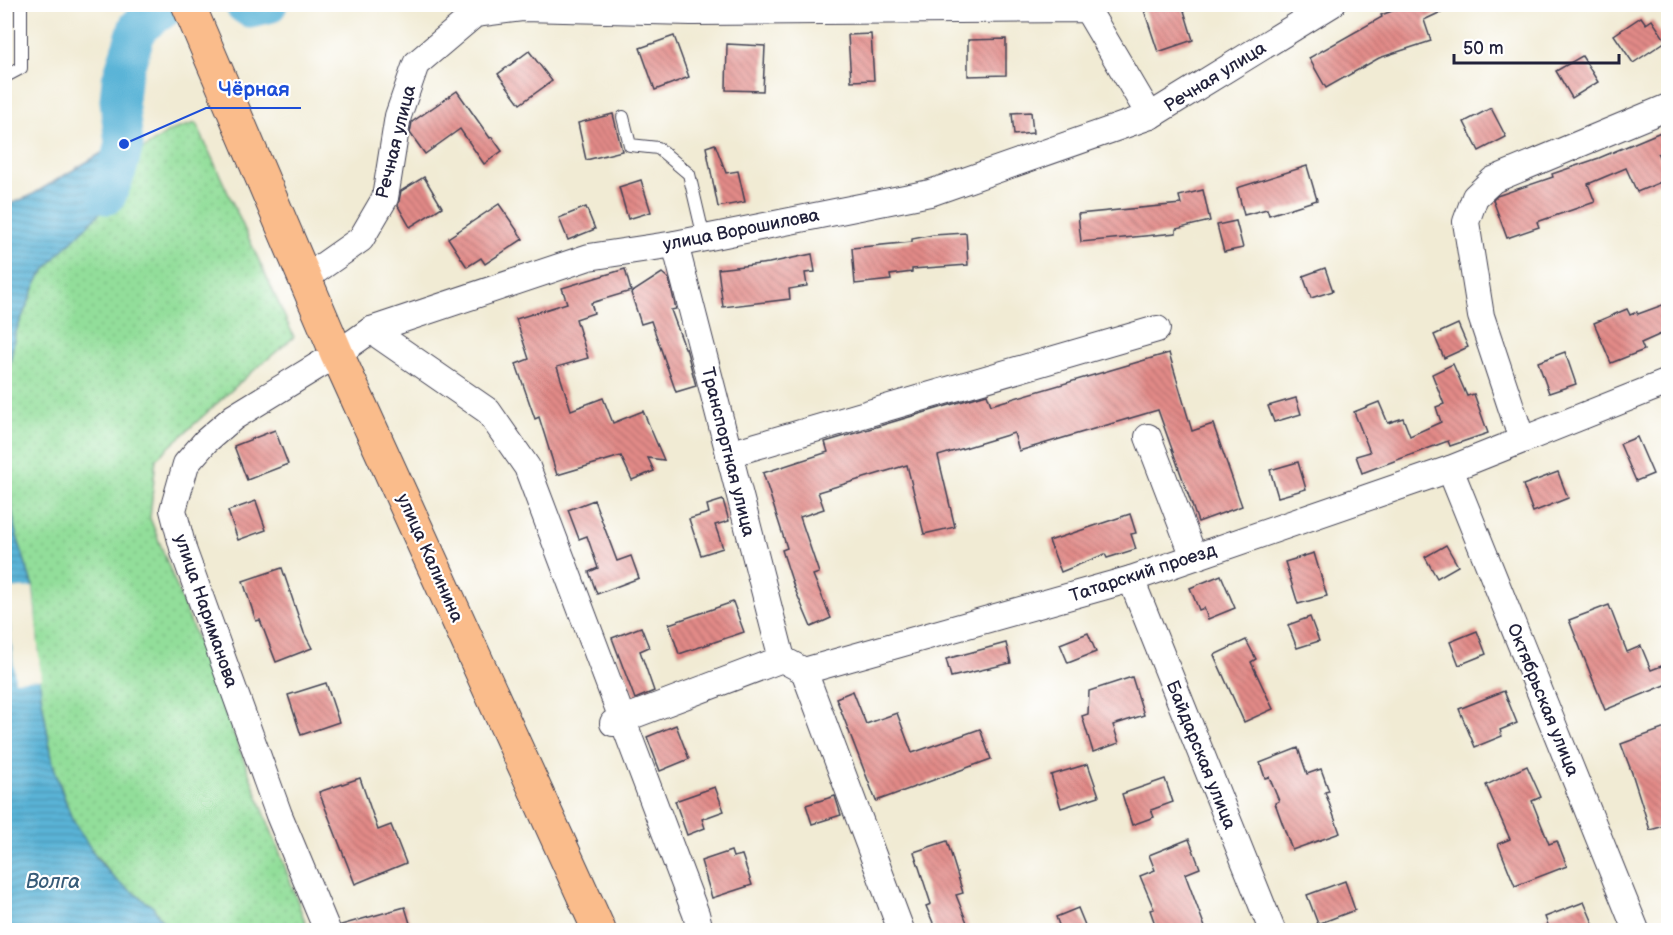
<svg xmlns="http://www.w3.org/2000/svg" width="1673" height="935" viewBox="0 0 1673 935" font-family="'Balsamiq Sans',sans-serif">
<defs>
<pattern id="grass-dots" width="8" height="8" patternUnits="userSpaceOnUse" patternTransform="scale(1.5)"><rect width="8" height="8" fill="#92de9a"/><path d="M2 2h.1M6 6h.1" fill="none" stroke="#7ebe86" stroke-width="1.8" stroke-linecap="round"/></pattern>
<pattern id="water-rules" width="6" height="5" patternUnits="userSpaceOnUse" patternTransform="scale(1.5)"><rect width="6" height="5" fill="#5ab4d7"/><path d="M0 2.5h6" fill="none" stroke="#4a92b0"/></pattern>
<pattern id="building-back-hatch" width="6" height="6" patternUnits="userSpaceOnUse" patternTransform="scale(1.5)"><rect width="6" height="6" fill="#e28a87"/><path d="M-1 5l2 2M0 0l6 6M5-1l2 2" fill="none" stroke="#b77070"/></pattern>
</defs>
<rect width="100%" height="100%" fill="#fff"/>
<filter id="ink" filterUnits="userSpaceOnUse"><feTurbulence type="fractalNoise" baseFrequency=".0167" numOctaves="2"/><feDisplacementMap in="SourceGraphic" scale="12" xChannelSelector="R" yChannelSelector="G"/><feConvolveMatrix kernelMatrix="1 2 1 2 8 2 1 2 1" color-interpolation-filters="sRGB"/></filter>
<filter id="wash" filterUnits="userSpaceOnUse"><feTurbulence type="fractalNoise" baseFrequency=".008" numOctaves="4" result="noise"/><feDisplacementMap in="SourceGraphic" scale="24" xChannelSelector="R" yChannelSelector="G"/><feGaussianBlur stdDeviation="1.35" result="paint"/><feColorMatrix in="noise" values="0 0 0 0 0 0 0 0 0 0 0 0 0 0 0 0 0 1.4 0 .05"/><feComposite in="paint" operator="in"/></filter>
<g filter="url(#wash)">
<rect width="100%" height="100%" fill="#f1ebd4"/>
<polygon fill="url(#grass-dots)" stroke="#5a806a" stroke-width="1.5" points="196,123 294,337 245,378 156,459 150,518 281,856 308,930 168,930 153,907 115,879 86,843 72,819 53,764 41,695 33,587 15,530 8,480 7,416 8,375 15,334 38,279 134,155 170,131"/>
<polygon fill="url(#water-rules)" stroke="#3e6b89" stroke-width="1.5" points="124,144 134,155 124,183 108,205 57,256 38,279 15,334 8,375 7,416 8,480 15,530 33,587 41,695 53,764 60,786 72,819 98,860 115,879 153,907 168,930 5,930 5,206 30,196 110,148"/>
<polygon fill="#f1ebd4" points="33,587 41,679 15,681 7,589"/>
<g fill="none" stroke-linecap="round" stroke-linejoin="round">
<g stroke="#5ab4d7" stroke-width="39">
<polyline points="244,4 250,8 268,4"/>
<polyline points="107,195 118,167 124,144 119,100 121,80 138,27 170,4"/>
</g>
</g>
<g id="blocks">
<g fill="url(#building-back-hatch)">
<polygon points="1142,4 1182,4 1193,40 1158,52"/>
<polygon points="1412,4 1458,4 1424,20 1431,41 1379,58 1326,88 1309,58 1382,17 1381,15"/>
<polygon points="1641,17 1646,24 1652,20 1666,41 1633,63 1614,35"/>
<polygon points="871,34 874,80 851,81 848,35"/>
<polygon points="674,36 689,77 655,90 640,48"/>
<polygon points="1006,39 1006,75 968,76 968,40"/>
<polygon points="727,44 765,46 763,91 726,90"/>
<polygon points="529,51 552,81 520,104 498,74"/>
<polygon points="1582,56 1598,82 1572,98 1556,71"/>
<polygon points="457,91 490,138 492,137 502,151 484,164 460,129 425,154 410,133 412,122"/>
<polygon points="1491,108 1506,137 1479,151 1464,122"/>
<polygon points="1031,112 1033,133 1014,135 1012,113"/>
<polygon points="613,114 622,151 586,160 578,123"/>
<polygon points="1668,129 1668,149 1658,154 1668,179 1637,192 1626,168 1588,184 1595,202 1537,222 1539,227 1507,238 1493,200 1497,196 1553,177 1552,174 1599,158"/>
<polygon points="715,144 726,173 738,171 745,202 718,207 706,147"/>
<polygon points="1307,166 1317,200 1269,215 1267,209 1244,215 1237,188"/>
<polygon points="424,177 442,207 410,227 398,206 401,191"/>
<polygon points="641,180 651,212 628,219 619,187"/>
<polygon points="1203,190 1210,221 1176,229 1176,233 1081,242 1078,214 1181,204 1179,196"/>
<polygon points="499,204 523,239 485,264 481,258 467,267 448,238"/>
<polygon points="586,207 595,229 568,240 559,218"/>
<polygon points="1236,221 1243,248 1224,252 1217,225"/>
<polygon points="966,233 968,265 912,269 912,272 890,275 891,280 855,284 852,248 912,242 912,239 933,235"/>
<polygon points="812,254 815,272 805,273 807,286 789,289 790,299 723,307 718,269 769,263"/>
<polygon points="1325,268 1333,291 1311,298 1303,276"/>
<polygon points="625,269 631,291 591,303 594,313 576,319 588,358 557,367 571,410 603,398 613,423 643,411 664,460 648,458 654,471 632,480 621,456 557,475 539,417 535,419 516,364 529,359 516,319 567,303 562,288"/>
<polygon points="662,273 669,279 676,309 671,310 685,348 686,348 696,386 676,392 651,321 641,324 631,293"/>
<polygon points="1668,303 1668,331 1641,343 1644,350 1611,363 1594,323 1627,309 1630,315 1637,312 1638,314"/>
<polygon points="1458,324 1468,347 1444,358 1434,335"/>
<polygon points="1565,352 1576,384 1549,393 1538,362"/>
<polygon points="1169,353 1192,431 1213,424 1242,506 1198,522 1158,410 1019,451 1014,433 938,456 955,527 924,534 907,465 818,492 824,509 800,517 819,573 813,575 831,618 811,627 794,587 782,550 787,548 763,473 828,452 825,442 987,394 991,405"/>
<polygon points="1453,364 1467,396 1474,394 1488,433 1450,446 1448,441 1362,473 1356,456 1370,452 1354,412 1379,402 1388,423 1403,418 1410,436 1441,422 1436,407 1444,404 1432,374"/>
<polygon points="1296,398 1301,414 1274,422 1268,406"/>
<polygon points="275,430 288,464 247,480 234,446"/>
<polygon points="1637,437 1653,474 1636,481 1620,444"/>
<polygon points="1298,462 1306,489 1278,497 1270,470"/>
<polygon points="1558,472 1568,498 1533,512 1523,485"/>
<polygon points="594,500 617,561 631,556 639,578 597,594 589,572 598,568 587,536 579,539 568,510"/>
<polygon points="723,500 729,521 715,525 723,548 701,555 689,519 709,513 707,505"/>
<polygon points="256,501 266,530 238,540 228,511"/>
<polygon points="1130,514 1136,533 1131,534 1136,549 1107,558 1105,554 1061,572 1049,541"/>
<polygon points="1446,545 1458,566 1437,578 1425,557"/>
<polygon points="1314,553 1327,596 1298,604 1285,562"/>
<polygon points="282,568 304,633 312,648 276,662 260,620 256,621 243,581"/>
<polygon points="1221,575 1235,608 1208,619 1204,608 1199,610 1190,588"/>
<polygon points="733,602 744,632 679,654 669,624"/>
<polygon points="1609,605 1627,652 1641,646 1651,670 1664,665 1668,676 1668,684 1605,710 1569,620"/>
<polygon points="1310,617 1319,641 1297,648 1288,625"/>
<polygon points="641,627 649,647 640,651 654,691 635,699 612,638"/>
<polygon points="1477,631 1486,654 1459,665 1450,642"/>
<polygon points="1088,633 1096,652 1068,663 1060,644"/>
<polygon points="1246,640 1256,659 1251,662 1273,709 1244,722 1214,655"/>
<polygon points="1006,643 1011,663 951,677 946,659"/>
<polygon points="1132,677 1144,715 1113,725 1119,743 1093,752 1082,716 1088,714 1089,691"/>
<polygon points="326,683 339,722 301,735 288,695"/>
<polygon points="853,691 866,724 897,713 912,753 980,729 991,759 876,801 836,698"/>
<polygon points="1504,691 1517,723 1500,730 1502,736 1475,747 1459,709"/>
<polygon points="676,725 689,759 660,771 647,737"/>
<polygon points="1668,727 1668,825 1650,830 1632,773 1621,744"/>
<polygon points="1298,748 1307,774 1321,769 1329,791 1325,792 1340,833 1292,850 1275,803 1279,801 1269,777 1265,778 1260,763"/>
<polygon points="1088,764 1099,796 1061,808 1051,775"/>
<polygon points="1527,766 1541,797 1532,801 1549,844 1557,841 1567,866 1515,886 1498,844 1510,839 1486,785"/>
<polygon points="360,778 378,830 391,825 406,863 355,884 319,792"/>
<polygon points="1165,779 1173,802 1151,810 1154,817 1132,825 1122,794"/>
<polygon points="715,787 724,811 702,819 705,828 687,835 675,801"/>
<polygon points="835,796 841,815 812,824 806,805"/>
<polygon points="1189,839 1200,868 1185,874 1206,930 1157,930 1150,910 1154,909 1140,876 1155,870 1149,855"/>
<polygon points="947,841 963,893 956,895 970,930 936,930 926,906 931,904 914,852"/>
<polygon points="731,851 733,857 742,855 752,885 712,898 701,861"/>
<polygon points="1345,881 1355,910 1318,924 1307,895"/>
<polygon points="1584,902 1596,930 1550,930 1545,917"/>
<polygon points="405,907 412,930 342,930 341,925"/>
<polygon points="1078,908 1087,930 1061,930 1056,917"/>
</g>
</g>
</g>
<g filter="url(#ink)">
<use href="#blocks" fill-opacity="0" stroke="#414052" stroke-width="1.5"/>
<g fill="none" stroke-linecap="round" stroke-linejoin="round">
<g stroke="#414052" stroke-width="14">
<g id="lane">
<polyline points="4,77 21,68 21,4"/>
<polyline points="623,117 630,145 658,148 689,174 704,238"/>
</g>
</g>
<g stroke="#414052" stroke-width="28">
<g id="street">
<polyline points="675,244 782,659"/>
<polyline points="304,279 361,239 385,198 398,116 416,64 475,14 522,8 691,12 1087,9 1150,116 1332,4"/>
<polyline points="371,330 488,411 527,467 696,914 700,930"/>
<polyline points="1148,437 1194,557"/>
<polyline points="1522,440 1481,316 1466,222 1475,197 1493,180 1668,107"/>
<polyline points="729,454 1157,329"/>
<polyline points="1450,469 1636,930"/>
<polyline points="1131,579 1272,930"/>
<polyline points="804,671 901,930"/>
<polyline points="613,723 782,659 804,671 1131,579 1450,469 1668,382"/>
<polyline points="327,930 279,815 184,552 173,510 186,464 206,441 234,417 337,354 371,330 589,257 675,244 930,193 1150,116"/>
</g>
</g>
<g stroke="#414052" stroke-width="35">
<polyline id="highway" points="188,4 337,354 599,930"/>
</g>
<use href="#lane" stroke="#fff" stroke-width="12"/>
<use href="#street" stroke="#fff" stroke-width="26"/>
<use href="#highway" stroke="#fabc8b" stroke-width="33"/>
</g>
</g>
<g text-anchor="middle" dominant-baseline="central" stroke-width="4.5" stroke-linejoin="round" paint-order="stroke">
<g font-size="18" fill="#22223b" stroke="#fff">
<text transform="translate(1215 77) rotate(-32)">Речная улица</text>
<text transform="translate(396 142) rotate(-76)">Речная улица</text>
<text transform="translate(741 230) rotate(-11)">улица Ворошилова</text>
<text transform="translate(728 452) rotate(76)">Транспортная улица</text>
<text transform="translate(430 558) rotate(66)">улица Калинина</text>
<text transform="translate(1143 573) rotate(-18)">Татарский проезд</text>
<text transform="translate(206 611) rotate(71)">улица Нариманова</text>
<text transform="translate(1543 700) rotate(68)">Октябрьская улица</text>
<text transform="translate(1201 755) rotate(68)">Байдарская улица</text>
</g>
<g font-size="20" font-style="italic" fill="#385c79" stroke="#fff">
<text x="53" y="882">Волга</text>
</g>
</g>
<path fill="none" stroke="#1d4ed8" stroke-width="2" d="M124 144L206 108H301"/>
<circle fill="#1d4ed8" stroke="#fff" stroke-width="2" cx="124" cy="144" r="6"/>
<g font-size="20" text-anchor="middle" font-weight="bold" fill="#1d4ed8" stroke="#fff" stroke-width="4.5" stroke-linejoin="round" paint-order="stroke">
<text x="254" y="96">Чёрная</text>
</g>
<rect width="1673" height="935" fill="none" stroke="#fff" stroke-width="24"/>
<path d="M1454 54v9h165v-9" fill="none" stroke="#22223b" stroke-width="3"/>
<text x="1463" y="54" font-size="18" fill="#22223b" stroke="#ffffff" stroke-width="4.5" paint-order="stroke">50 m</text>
</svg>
